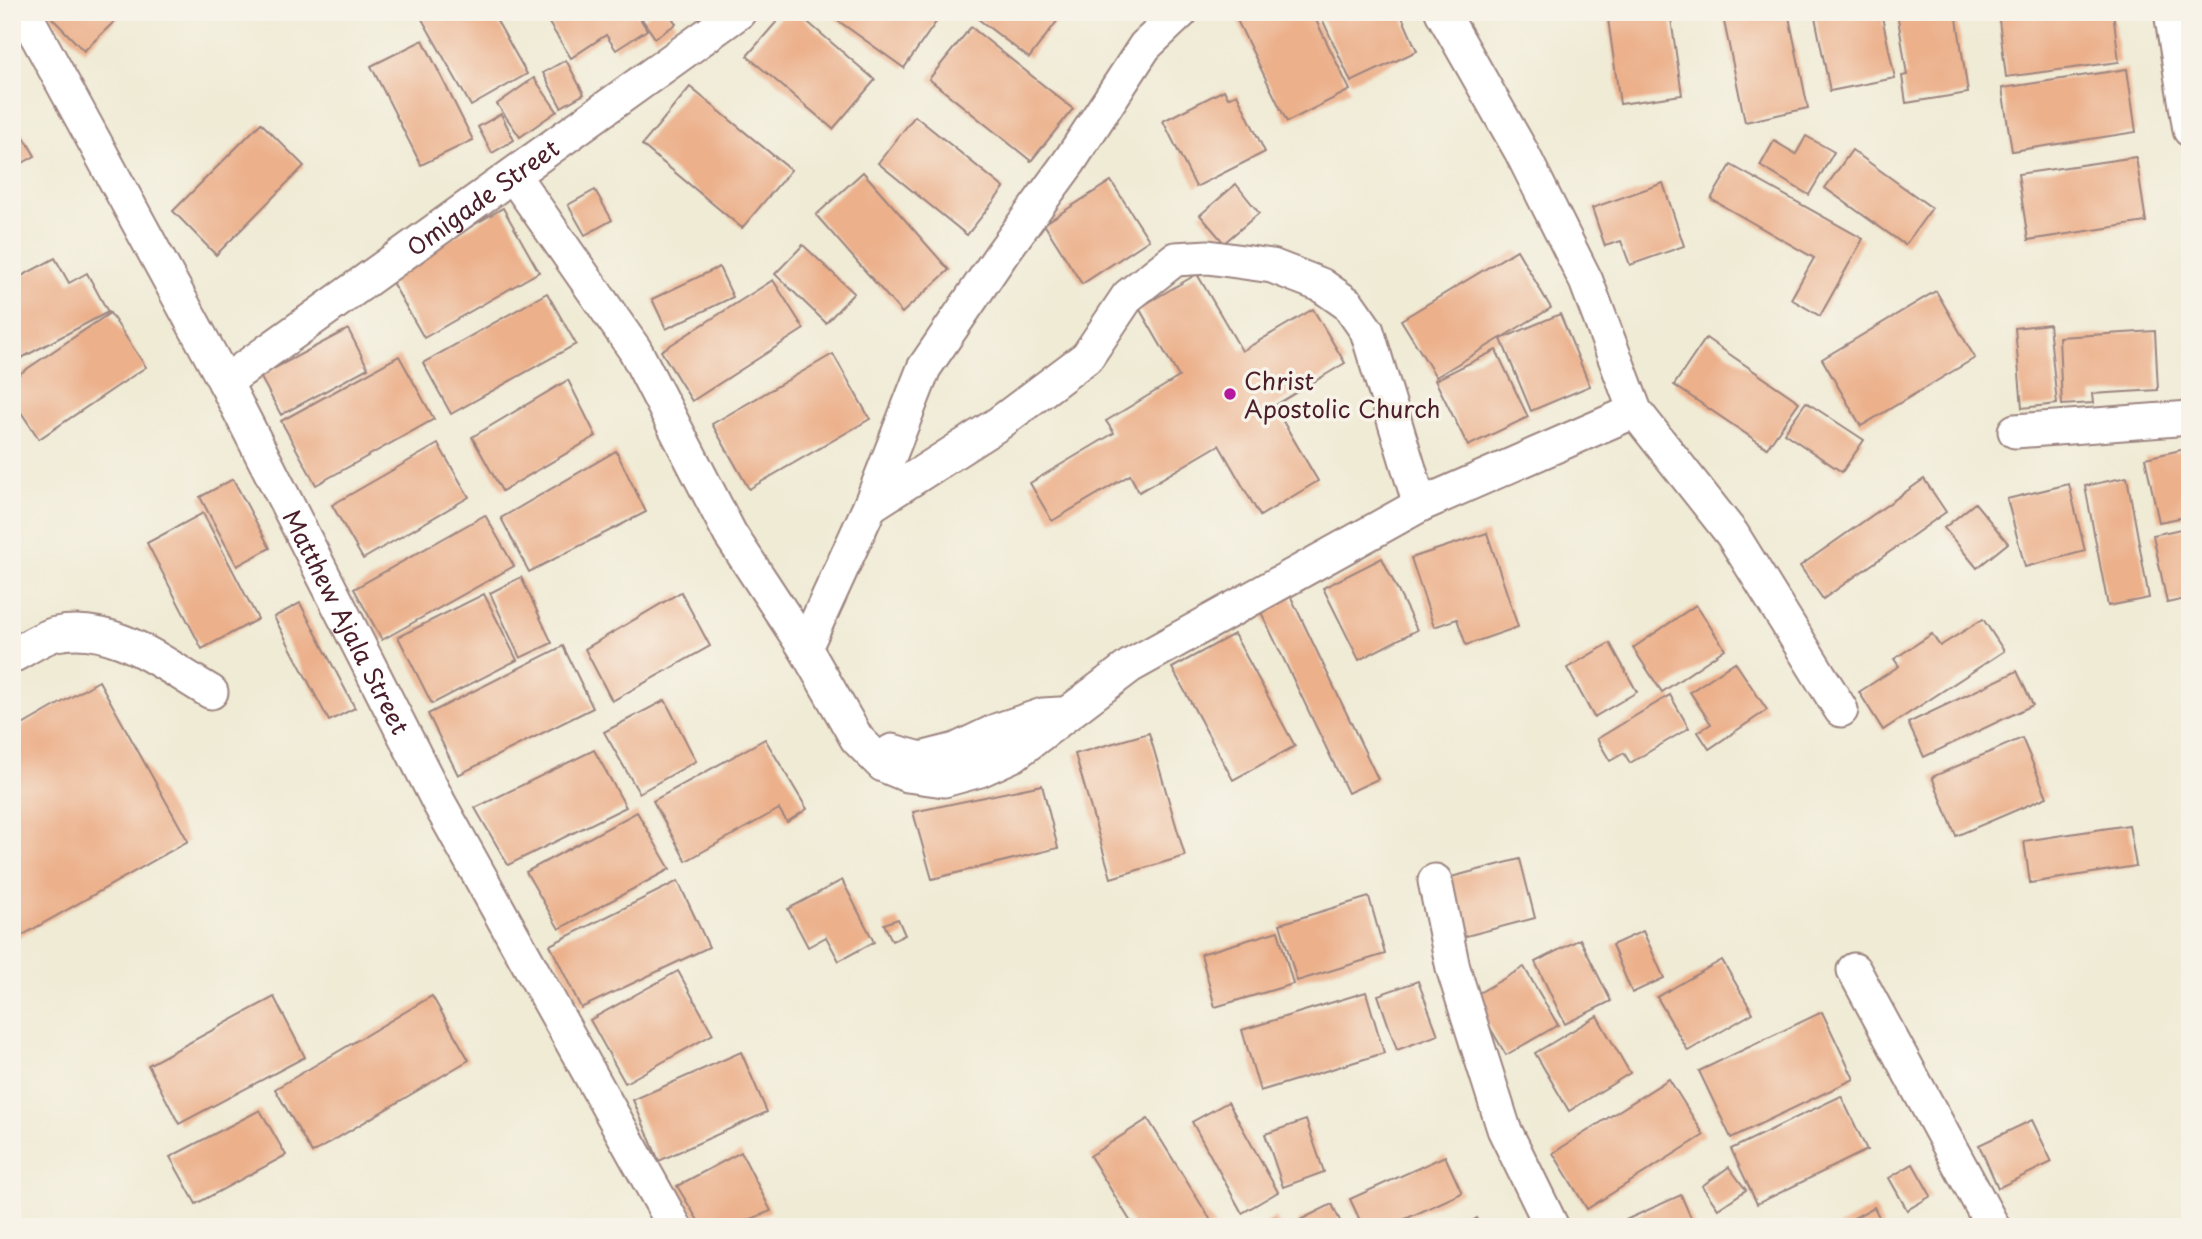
<svg xmlns="http://www.w3.org/2000/svg" width="2202" height="1239" viewBox="0 0 2202 1239" font-family="'Playpen Sans',sans-serif">
<rect width="100%" height="100%" fill="#f7f3e8"/>
<filter id="ink" filterUnits="userSpaceOnUse"><feTurbulence type="fractalNoise" baseFrequency=".0143" numOctaves="2"/><feDisplacementMap in="SourceGraphic" scale="14" xChannelSelector="R" yChannelSelector="G"/><feConvolveMatrix kernelMatrix="1 2 1 2 8 2 1 2 1" color-interpolation-filters="sRGB"/></filter>
<filter id="wash" filterUnits="userSpaceOnUse"><feTurbulence type="fractalNoise" baseFrequency=".00686" numOctaves="4" result="noise"/><feDisplacementMap in="SourceGraphic" scale="28" xChannelSelector="R" yChannelSelector="G"/><feGaussianBlur stdDeviation="1.57" result="paint"/><feColorMatrix in="noise" values="0 0 0 0 0 0 0 0 0 0 0 0 0 0 0 0 0 1.4 0 .05"/><feComposite in="paint" operator="in"/></filter>
<g filter="url(#wash)">
<rect width="100%" height="100%" fill="#f0ebd5"/>
<g id="blocks">
<g fill="#ecb08b">
<polygon points="46,12 124,12 84,51"/>
<polygon points="418,12 492,12 527,74 471,106"/>
<polygon points="542,12 636,12 647,30 616,50 606,35 571,58"/>
<polygon points="652,12 668,12 676,24 655,38 642,19"/>
<polygon points="785,12 796,12 875,80 833,129 747,56"/>
<polygon points="826,12 943,12 904,68"/>
<polygon points="969,12 1064,12 1029,58"/>
<polygon points="1233,12 1312,12 1350,90 1287,122"/>
<polygon points="1319,12 1400,12 1417,51 1351,82"/>
<polygon points="1607,12 1670,12 1682,95 1620,104"/>
<polygon points="1722,12 1788,12 1808,108 1745,122"/>
<polygon points="1814,12 1881,12 1895,78 1830,91"/>
<polygon points="1897,12 1956,12 1968,93 1906,103 1902,76 1907,75"/>
<polygon points="1998,12 2113,12 2119,62 2006,77"/>
<polygon points="971,27 1073,109 1031,161 929,79"/>
<polygon points="423,40 473,140 421,165 371,66"/>
<polygon points="566,60 584,94 561,107 543,73"/>
<polygon points="2127,69 2136,132 2012,151 2002,88"/>
<polygon points="534,78 557,111 520,137 497,104"/>
<polygon points="690,87 791,170 742,228 642,145"/>
<polygon points="1224,90 1228,98 1237,94 1265,152 1196,187 1163,121"/>
<polygon points="501,114 514,140 492,153 478,127"/>
<polygon points="12,116 35,156 12,169"/>
<polygon points="915,116 1004,188 967,235 878,163"/>
<polygon points="261,123 304,166 216,255 173,211"/>
<polygon points="1806,136 1834,152 1809,195 1760,166 1774,141 1796,154"/>
<polygon points="1852,150 1932,208 1905,245 1825,188"/>
<polygon points="2136,157 2146,222 2028,240 2018,174"/>
<polygon points="1731,165 1863,239 1820,316 1791,299 1814,258 1711,199"/>
<polygon points="863,172 949,270 902,313 816,215"/>
<polygon points="1111,181 1149,240 1082,284 1044,224"/>
<polygon points="1663,183 1684,246 1630,265 1621,241 1605,246 1592,208"/>
<polygon points="1236,184 1259,213 1224,243 1200,215"/>
<polygon points="595,190 612,220 585,235 568,205"/>
<polygon points="503,208 539,272 424,338 388,275"/>
<polygon points="803,245 854,293 826,323 775,274"/>
<polygon points="1517,250 1551,308 1436,377 1401,320"/>
<polygon points="55,258 69,283 87,273 108,312 12,363 12,281"/>
<polygon points="719,267 733,297 666,329 652,299"/>
<polygon points="1197,274 1242,351 1313,309 1345,363 1274,406 1318,481 1260,516 1219,445 1139,492 1130,475 1052,521 1030,483 1114,433 1106,421 1179,377 1139,308"/>
<polygon points="773,280 804,329 692,401 661,351"/>
<polygon points="1936,291 1975,358 1861,426 1822,359"/>
<polygon points="547,293 576,344 451,414 423,363"/>
<polygon points="110,313 146,367 39,439 12,399 12,379"/>
<polygon points="1560,314 1590,386 1531,411 1501,339"/>
<polygon points="2049,324 2057,404 2022,408 2015,328"/>
<polygon points="348,329 368,368 281,415 260,376"/>
<polygon points="2155,331 2158,390 2092,394 2093,403 2062,405 2059,337"/>
<polygon points="1706,338 1799,402 1767,448 1674,385"/>
<polygon points="1496,350 1528,417 1468,446 1435,380"/>
<polygon points="833,354 870,419 749,489 712,424"/>
<polygon points="399,356 434,419 316,485 281,421"/>
<polygon points="568,380 596,436 502,491 472,437"/>
<polygon points="1806,402 1864,440 1842,472 1784,433"/>
<polygon points="438,444 469,497 363,559 332,505"/>
<polygon points="2190,448 2190,516 2159,522 2145,458"/>
<polygon points="616,451 646,512 529,572 501,518"/>
<polygon points="2127,477 2149,598 2108,606 2085,486"/>
<polygon points="233,479 270,548 237,566 200,497"/>
<polygon points="1924,479 1946,512 1823,599 1800,566"/>
<polygon points="2069,484 2085,551 2025,567 2007,499"/>
<polygon points="1975,503 2008,543 1977,568 1944,528"/>
<polygon points="203,513 258,619 202,649 147,543"/>
<polygon points="485,515 514,566 382,640 354,589"/>
<polygon points="2190,527 2190,598 2167,603 2153,535"/>
<polygon points="1487,533 1518,627 1466,645 1457,619 1434,627 1411,558"/>
<polygon points="1382,558 1417,630 1359,660 1323,588"/>
<polygon points="521,577 552,643 520,658 490,593"/>
<polygon points="681,592 710,646 612,701 585,649"/>
<polygon points="1289,593 1378,779 1348,793 1259,608"/>
<polygon points="484,594 517,660 432,704 398,637"/>
<polygon points="300,603 355,708 329,721 274,617"/>
<polygon points="1696,605 1725,649 1662,692 1633,648"/>
<polygon points="1983,619 2004,651 1883,730 1859,692 1899,666 1894,659 1932,634 1940,646"/>
<polygon points="1234,634 1295,746 1233,780 1172,668"/>
<polygon points="1610,643 1637,692 1594,717 1567,668"/>
<polygon points="563,646 593,708 458,775 428,714"/>
<polygon points="1735,662 1767,710 1709,749 1698,732 1711,724 1690,692"/>
<polygon points="2017,671 2033,705 1924,757 1908,723"/>
<polygon points="99,681 188,841 12,941 12,731"/>
<polygon points="1670,695 1689,728 1630,763 1624,753 1610,761 1597,739"/>
<polygon points="665,700 696,761 639,793 604,732"/>
<polygon points="1149,733 1185,856 1111,878 1075,754"/>
<polygon points="2022,738 2047,797 1956,836 1932,777"/>
<polygon points="765,739 807,809 787,822 779,809 686,861 653,801"/>
<polygon points="594,750 626,807 508,865 475,808"/>
<polygon points="1042,785 1058,848 932,879 913,812"/>
<polygon points="637,812 670,869 559,929 526,872"/>
<polygon points="2129,825 2136,866 2030,883 2024,841"/>
<polygon points="1520,859 1535,918 1451,940 1436,881"/>
<polygon points="842,880 874,942 839,961 826,937 808,947 788,909"/>
<polygon points="678,881 709,947 581,1008 550,945"/>
<polygon points="1369,897 1385,954 1297,981 1280,924"/>
<polygon points="898,919 905,935 892,941 884,924"/>
<polygon points="1278,931 1293,984 1215,1007 1201,954"/>
<polygon points="1643,931 1664,978 1632,993 1612,945"/>
<polygon points="1580,939 1611,1001 1565,1024 1535,962"/>
<polygon points="1722,960 1753,1013 1688,1051 1657,997"/>
<polygon points="1524,967 1558,1025 1506,1055 1472,997"/>
<polygon points="678,971 713,1034 625,1083 590,1020"/>
<polygon points="1418,981 1438,1035 1397,1050 1378,995"/>
<polygon points="1366,992 1384,1053 1260,1091 1242,1030"/>
<polygon points="432,996 469,1060 312,1153 275,1089"/>
<polygon points="274,997 305,1057 179,1124 148,1065"/>
<polygon points="1822,1012 1854,1079 1731,1138 1699,1071"/>
<polygon points="1597,1016 1630,1073 1569,1111 1535,1053"/>
<polygon points="741,1052 767,1112 659,1161 633,1100"/>
<polygon points="1669,1079 1704,1135 1587,1209 1553,1153"/>
<polygon points="1841,1096 1867,1150 1757,1204 1731,1149"/>
<polygon points="1228,1102 1278,1192 1242,1213 1192,1122"/>
<polygon points="260,1110 286,1155 196,1204 170,1157"/>
<polygon points="1148,1119 1215,1227 1134,1227 1090,1156"/>
<polygon points="1306,1120 1324,1172 1283,1187 1265,1134"/>
<polygon points="2032,1120 2052,1162 1998,1188 1979,1145"/>
<polygon points="741,1152 771,1211 730,1227 702,1227 677,1186"/>
<polygon points="1445,1156 1462,1193 1388,1227 1363,1227 1350,1199"/>
<polygon points="1913,1164 1931,1196 1907,1210 1889,1178"/>
<polygon points="1729,1167 1746,1190 1718,1209 1702,1186"/>
<polygon points="1681,1195 1695,1227 1610,1227"/>
<polygon points="1332,1204 1343,1227 1301,1227 1298,1221"/>
<polygon points="1874,1207 1884,1227 1837,1227"/>
<polygon points="1275,1217 1281,1227 1260,1227"/>
<polygon points="1477,1218 1482,1227 1463,1227"/>
</g>
</g>
</g>
<g filter="url(#ink)">
<use href="#blocks" fill-opacity="0" stroke="#9d8580" stroke-width="2"/>
<g fill="none" stroke-linecap="round" stroke-linejoin="round">
<g stroke="#9d8580" stroke-width="37">
<g id="minor">
<path id="s1" d="M 24,12 L 225,382 L 439,803 L 675,1227"/>
<polyline points="1442,12 1521,151 1586,281 1635,411 1732,534 1841,710"/>
<polyline points="2171,12 2190,130"/>
<polyline points="513,175 635,350 730,534 805,648 857,739 883,765 907,775 944,780 980,770 1013,755 1130,666 1420,505 1635,411"/>
<path id="s2" d="M 225,382 L 739,12"/>
<polyline points="2015,431 2190,418"/>
<polyline points="870,506 998,424 1087,357 1128,296 1175,259 1208,257 1272,266 1321,285 1348,304 1367,331 1420,505"/>
<polyline points="805,648 870,506 924,368 1001,255 1069,162 1145,46 1181,12"/>
<path d="M 12,656 C 26,649 42,637 56,634 C 114,622 164,665 211,692"/>
<polyline points="892,751 921,759 956,750 998,730 1043,715 1060,714"/>
<polyline points="1435,881 1453,968 1504,1129 1552,1227"/>
<polyline points="1854,970 1993,1227"/>
</g>
</g>
<use href="#minor" stroke="#fff" stroke-width="33"/>
</g>
</g>
<circle fill="#b5179e" stroke="#f7f3e8" stroke-width="2.5" cx="1230" cy="394" r="7"/>
<g text-anchor="middle" dominant-baseline="central" stroke-width="7" stroke-linejoin="round" paint-order="stroke">
<g font-size="24" fill="#4a1f2b" stroke="#f7f3e8">
<text stroke="none"><textPath href="#s2" startOffset="317">Omigade Street</textPath></text>
<text stroke="none"><textPath href="#s1" startOffset="690">Matthew Ajala Street</textPath></text>
</g>
<g font-size="24" fill="#4a1f2b" stroke="#f7f3e8" text-anchor="start">
<text x="1244" y="380">Christ<tspan x="1244" dy="28">Apostolic Church</tspan></text>
</g>
</g>
<rect width="2202" height="1239" fill="none" stroke="#f7f3e8" stroke-width="42"/>
</svg>
